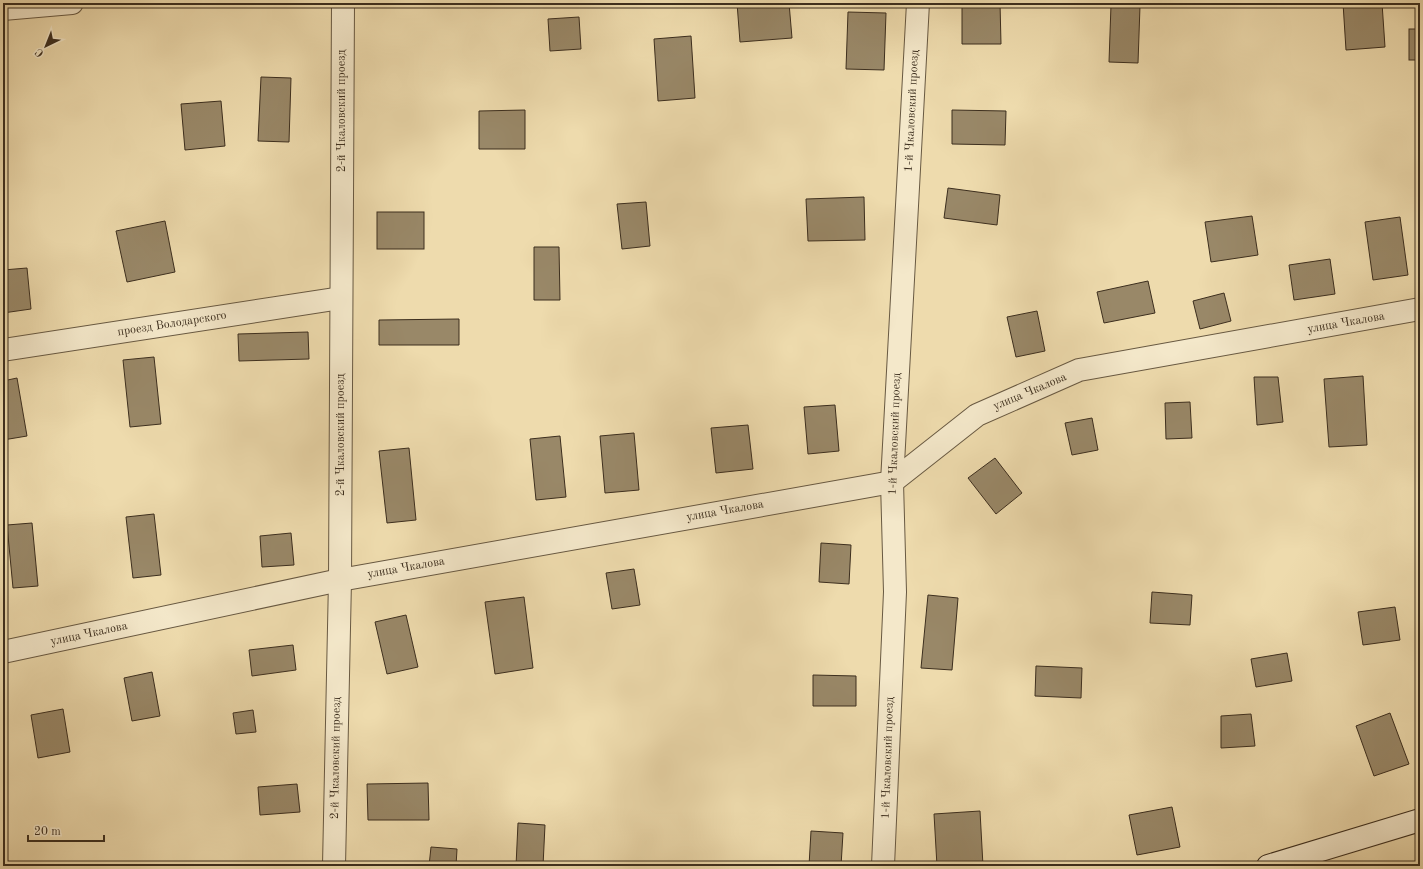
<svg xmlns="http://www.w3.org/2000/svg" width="1423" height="869" viewBox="0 0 1423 869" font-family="'Old Standard TT',serif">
<rect width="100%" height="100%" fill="#eedbad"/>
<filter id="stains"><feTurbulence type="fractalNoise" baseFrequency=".005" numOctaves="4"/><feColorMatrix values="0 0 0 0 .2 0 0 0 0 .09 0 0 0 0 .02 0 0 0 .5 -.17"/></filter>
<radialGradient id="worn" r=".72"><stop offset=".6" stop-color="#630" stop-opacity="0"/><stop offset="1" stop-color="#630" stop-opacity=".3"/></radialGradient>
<g fill="#998868" stroke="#3c2e1e">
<polygon points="737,3 789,3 792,38 740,42"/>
<polygon points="962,3 1000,3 1001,44 962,44"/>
<polygon points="1210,3 1241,3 1241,5"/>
<polygon points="1343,3 1382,3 1385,47 1346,50"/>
<polygon points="1111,5 1140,6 1138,63 1109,62"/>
<polygon points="848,12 886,13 884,70 846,69"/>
<polygon points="579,17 581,49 550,51 548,19"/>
<rect x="1409" y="29" width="11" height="31"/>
<polygon points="691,36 695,98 658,101 654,39"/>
<polygon points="261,77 291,78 289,142 258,141"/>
<polygon points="221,101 225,146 185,150 181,104"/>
<polygon points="525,110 525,149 479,149 479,111"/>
<polygon points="952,110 1006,111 1005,145 952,144"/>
<polygon points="948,188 1000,195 997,225 944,218"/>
<polygon points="864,197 865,240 808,241 806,199"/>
<polygon points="646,202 650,246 622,249 617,204"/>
<rect x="377" y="212" width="47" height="37"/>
<polygon points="1252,216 1258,255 1211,262 1205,222"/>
<polygon points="1400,217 1408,275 1373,280 1365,222"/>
<polygon points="165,221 175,272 127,282 116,231"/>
<polygon points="534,247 559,247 560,300 534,300"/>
<polygon points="1330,259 1335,294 1294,300 1289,265"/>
<polygon points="27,268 31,309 3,313 3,270"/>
<polygon points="1148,281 1155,313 1104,323 1097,292"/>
<polygon points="1224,293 1231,321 1200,329 1193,301"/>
<polygon points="1037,311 1045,351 1016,357 1007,317"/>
<polygon points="459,319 459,345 379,345 379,320"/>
<polygon points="308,332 309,359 239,361 238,334"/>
<polygon points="154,357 161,424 130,427 123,360"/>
<polygon points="1363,376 1367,445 1329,447 1324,379"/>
<polygon points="1254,377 1278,377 1283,422 1257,425"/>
<polygon points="17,378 27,436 3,440 3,381"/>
<polygon points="1190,402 1192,438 1166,439 1165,403"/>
<polygon points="835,405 839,451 808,454 804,407"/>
<polygon points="1092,418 1098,450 1072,455 1065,423"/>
<polygon points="748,425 753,469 716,473 711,428"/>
<polygon points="634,433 639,490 605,493 600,436"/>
<polygon points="560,436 566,497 536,500 530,439"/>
<polygon points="409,448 416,520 387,523 379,451"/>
<polygon points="995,458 1022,493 996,514 968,478"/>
<polygon points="154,514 161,575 133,578 126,517"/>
<polygon points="32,523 38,586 13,588 7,525"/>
<polygon points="291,533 294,565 262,567 260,536"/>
<polygon points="821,543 851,545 849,584 819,582"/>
<polygon points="634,569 640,605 612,609 606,573"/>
<polygon points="1152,592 1192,595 1190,625 1150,623"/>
<polygon points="928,595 958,598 952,670 921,668"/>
<polygon points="524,597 533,668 495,674 485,602"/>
<polygon points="1395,607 1400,640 1363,645 1358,612"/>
<polygon points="406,615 418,667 387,674 375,622"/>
<polygon points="293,645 296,670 252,676 249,650"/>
<polygon points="1287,653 1292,681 1256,687 1251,659"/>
<polygon points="1036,666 1082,668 1081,698 1035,696"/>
<polygon points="152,672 160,716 132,721 124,678"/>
<polygon points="813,675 856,676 856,706 813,706"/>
<polygon points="63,709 70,752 38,758 31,715"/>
<polygon points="253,710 256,732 236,734 233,713"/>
<polygon points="1390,713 1409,764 1374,776 1356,726"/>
<polygon points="1251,714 1255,746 1221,748 1221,716"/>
<polygon points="428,783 429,820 368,820 367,784"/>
<polygon points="297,784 300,812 260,815 258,787"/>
<polygon points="1172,807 1180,847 1137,855 1129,815"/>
<polygon points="980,811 983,866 937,866 934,814"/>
<polygon points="518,823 545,825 543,866 516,866"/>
<polygon points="811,831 843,833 841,866 809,866"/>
<polygon points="431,847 457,849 456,866 429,866"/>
</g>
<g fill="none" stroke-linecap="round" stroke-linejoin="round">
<g stroke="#685942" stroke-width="24">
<g id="street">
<polyline points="3,9 72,3"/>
<polyline points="3,350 341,298"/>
<polyline points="3,652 340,580 892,482 977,415 1079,370 1420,309"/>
<polyline points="334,866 340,580 343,3"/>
<polyline points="883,866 895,592 892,482 918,3"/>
</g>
</g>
<g stroke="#3c2e1e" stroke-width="24">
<polyline id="secondary" points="1268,866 1420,820"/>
</g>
<use href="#street" stroke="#f4e8ca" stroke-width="22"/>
<use href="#secondary" stroke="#f4e8ca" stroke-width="22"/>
</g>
<g text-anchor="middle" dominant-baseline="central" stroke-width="3" stroke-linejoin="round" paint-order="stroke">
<g font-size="12" fill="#3c2e1e" stroke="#f4e8ca">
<text transform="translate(342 111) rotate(-90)">2-й Чкаловский проезд</text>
<text transform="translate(912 111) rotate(-87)">1-й Чкаловский проезд</text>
<text transform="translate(1346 323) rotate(-10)">улица Чкалова</text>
<text transform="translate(172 324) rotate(-9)">проезд Володарского</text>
<text transform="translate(1030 392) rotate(-23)">улица Чкалова</text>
<text transform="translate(895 434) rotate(-88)">1-й Чкаловский проезд</text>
<text transform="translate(341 435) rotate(-90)">2-й Чкаловский проезд</text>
<text transform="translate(725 511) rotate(-10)">улица Чкалова</text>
<text transform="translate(406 568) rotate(-10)">улица Чкалова</text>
<text transform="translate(89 634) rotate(-12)">улица Чкалова</text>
<text transform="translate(336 758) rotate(-89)">2-й Чкаловский проезд</text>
<text transform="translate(888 758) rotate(-88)">1-й Чкаловский проезд</text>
</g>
</g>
<rect width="1423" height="869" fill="none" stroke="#eedbad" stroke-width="16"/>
<rect x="4" y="4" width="1415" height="861" fill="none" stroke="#3c2e1e" stroke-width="2"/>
<rect x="8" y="8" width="1407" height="853" fill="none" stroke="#3c2e1e"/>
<g transform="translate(46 46) rotate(223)" stroke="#f4e8ca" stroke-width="3" paint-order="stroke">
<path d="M0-3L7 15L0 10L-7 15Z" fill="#3c2e1e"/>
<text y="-6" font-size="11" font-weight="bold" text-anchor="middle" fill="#3c2e1e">С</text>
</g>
<path d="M28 835v6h76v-6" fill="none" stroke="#3c2e1e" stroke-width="2"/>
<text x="34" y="835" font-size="12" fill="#3c2e1e" stroke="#f4e8ca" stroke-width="3" paint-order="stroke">20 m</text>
<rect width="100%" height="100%" filter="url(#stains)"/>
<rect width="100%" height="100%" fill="url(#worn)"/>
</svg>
